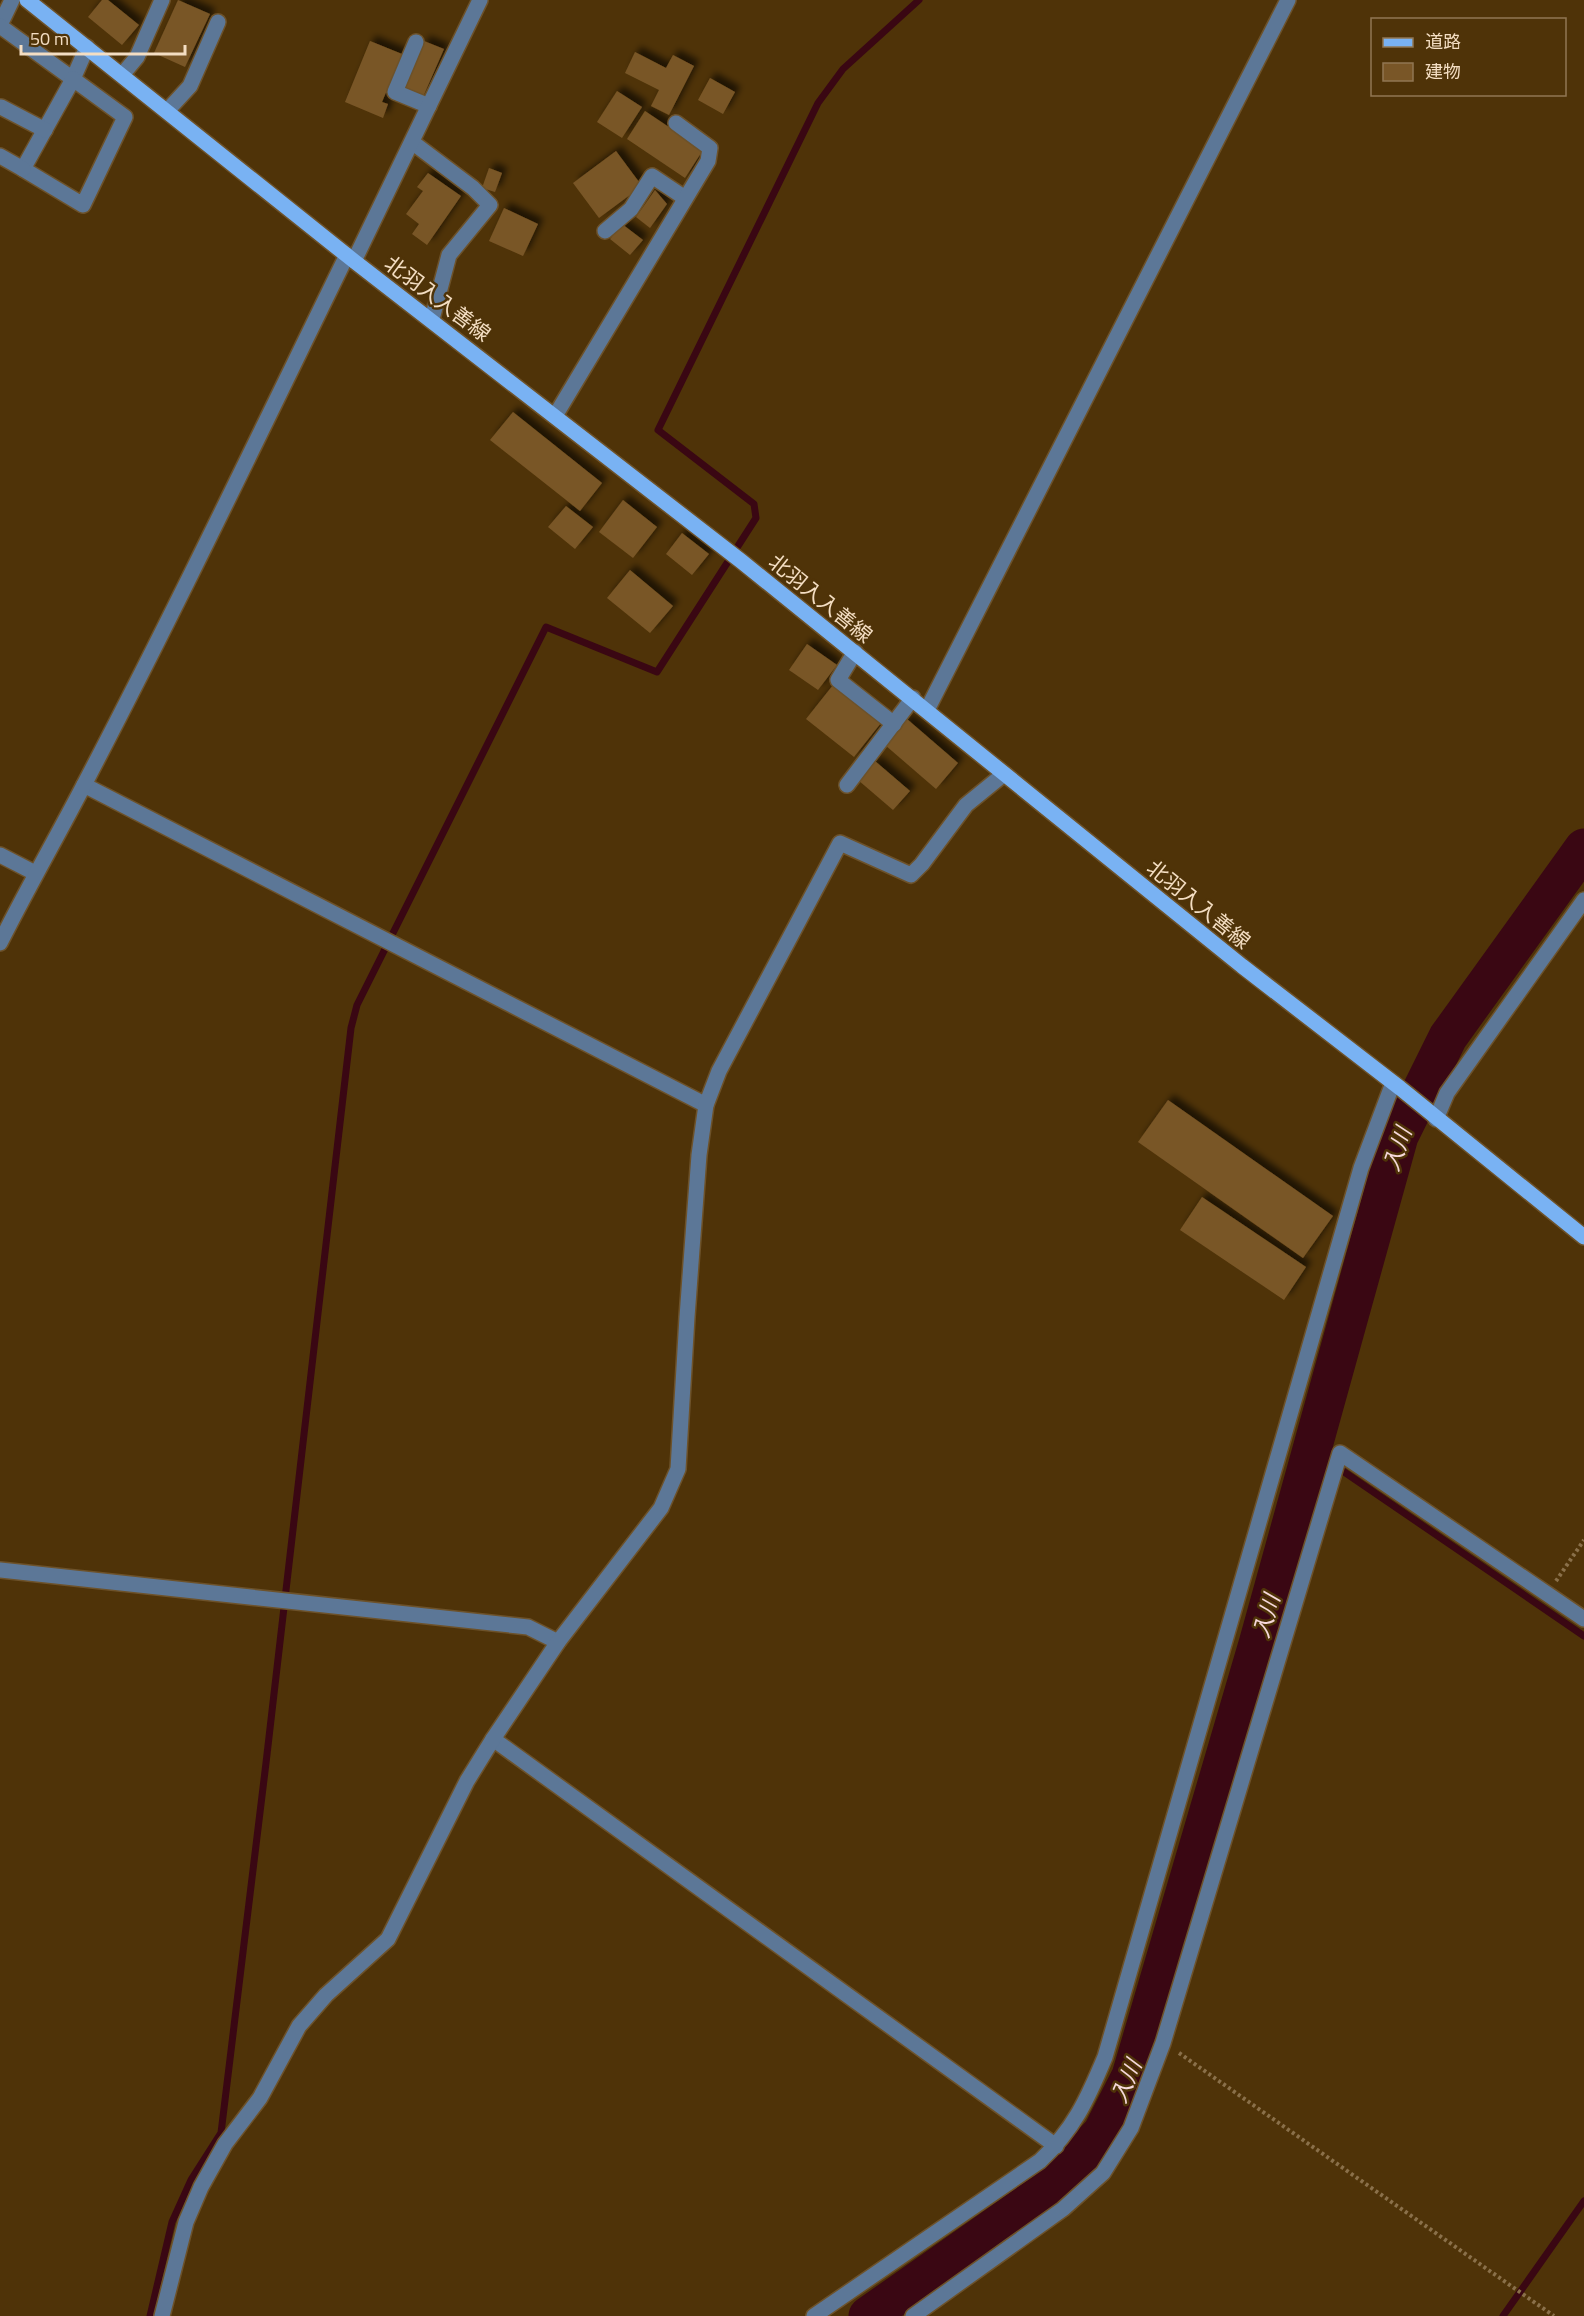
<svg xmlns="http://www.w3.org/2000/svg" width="1584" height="2316" viewBox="0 0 1584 2316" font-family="'Titillium Web','Noto Sans JP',sans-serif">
<defs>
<filter id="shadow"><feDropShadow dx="5.5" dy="-5.5" stdDeviation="3" flood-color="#0009"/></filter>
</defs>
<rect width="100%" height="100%" fill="#4f3308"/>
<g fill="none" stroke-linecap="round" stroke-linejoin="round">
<g stroke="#3a0713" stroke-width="7">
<polyline points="1312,1450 1584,1636"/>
<polyline points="150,2316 172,2222 191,2180 221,2133 266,1763 351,1028 357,1005 546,627 657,672 756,518 754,504 658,430 818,103 843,69 919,0"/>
<polyline points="1503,2316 1584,2201"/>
</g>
<polyline stroke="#3a0713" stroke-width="39" points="868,2316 1049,2189 1102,2133 1131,2076 1258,1644 1399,1136 1448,1037 1584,848"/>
</g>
<g fill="#795627" filter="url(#shadow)">
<polygon points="102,0 108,0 139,25 122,45 88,17"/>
<polygon points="178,0 210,14 185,67 154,53"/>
<polygon points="370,41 402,54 382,102 388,104 383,118 345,102"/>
<polygon points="424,41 444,49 423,97 403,89"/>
<polygon points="635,52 666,68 673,55 694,66 669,115 651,106 659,90 625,73"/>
<polygon points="710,78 735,92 723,114 698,100"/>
<polygon points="617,91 642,107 622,138 597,122"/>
<polygon points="645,111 703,150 685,178 627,139"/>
<polygon points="616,151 642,186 599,218 573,183"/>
<polygon points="489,168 502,173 495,192 482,188"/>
<polygon points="428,173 461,196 427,245 412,234 419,224 406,214 423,191 417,187"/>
<polygon points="655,190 667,204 650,228 636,217"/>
<polygon points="504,208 538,224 523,256 489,241"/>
<polygon points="622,224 643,240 630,255 610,239"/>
<polygon points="513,412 602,483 580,511 490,440"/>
<polygon points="623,500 657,527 633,558 599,532"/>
<polygon points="566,506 593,527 575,549 548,527"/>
<polygon points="682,533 709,554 692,575 666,554"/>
<polygon points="630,570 673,606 650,633 607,598"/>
<polygon points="807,644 837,665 818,690 789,670"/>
<polygon points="833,685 881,723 854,757 806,719"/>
<polygon points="907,719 958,763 936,789 885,745"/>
<polygon points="875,761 910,791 893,810 858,780"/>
<polygon points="1168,1100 1333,1216 1303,1258 1138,1142"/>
<polygon points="1202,1197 1306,1267 1284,1300 1180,1230"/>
</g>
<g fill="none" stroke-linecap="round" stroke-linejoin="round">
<g stroke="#6d522a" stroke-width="18">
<g id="minor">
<polyline points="0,25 12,0"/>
<polyline points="0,26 73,79 87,47"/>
<polyline points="416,42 395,92 429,106"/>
<polyline points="122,75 137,57 162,0"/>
<polygon points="73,79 125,117 83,205 23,169"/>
<polyline points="1,107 45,130"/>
<polyline points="167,111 190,86 218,22"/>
<polyline points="412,142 473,188 490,205 449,255 432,319"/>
<polyline points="0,156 23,169"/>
<polyline points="605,231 631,209 652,176 685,198"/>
<polyline points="354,261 480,0"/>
<polyline points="555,416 708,161 710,148 676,123"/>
<polyline points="855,652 838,680 894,724"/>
<polyline points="927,710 1288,0"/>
<polyline points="84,785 706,1105"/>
<polyline points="847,785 913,698"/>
<polyline points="0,855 35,873"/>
<path d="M 0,943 C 27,889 57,837 85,783 C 176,609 261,431 347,255"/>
<polyline points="1436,1119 1447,1093 1584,900"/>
<polyline points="0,1570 528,1627 558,1642"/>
<polyline points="493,1739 1056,2146"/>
<polyline points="162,2316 186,2222 201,2187 225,2144 260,2098 299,2026 326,1995 388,1939 467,1781 493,1739 558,1642 661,1508 678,1469 687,1317 699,1155 706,1105 719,1071 840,843 911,875 922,864 966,805 1004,774"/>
<path d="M 814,2316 L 1040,2161 C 1074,2129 1087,2100 1105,2057 L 1361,1168 L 1393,1083"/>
<polyline points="913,2316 1063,2209 1103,2173 1131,2128 1163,2043 1340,1453 1584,1619"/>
</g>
</g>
<g stroke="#6d522a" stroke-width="18">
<polyline id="major" points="27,0 354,261 741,561 1242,966 1400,1088 1584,1237"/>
</g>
<g stroke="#8a704a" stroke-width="4" stroke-dasharray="3 3" stroke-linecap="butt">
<polyline points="1556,1581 1584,1540"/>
<polyline points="1179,2053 1554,2316"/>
</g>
<use href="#minor" stroke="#5c7797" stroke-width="15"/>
<use href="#major" stroke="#79b2f3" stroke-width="15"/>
</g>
<g text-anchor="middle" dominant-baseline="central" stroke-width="5" stroke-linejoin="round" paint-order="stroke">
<g font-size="21" fill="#f4dec3" stroke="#4f3308">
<text transform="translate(438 298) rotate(37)">北羽入入善線</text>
<text transform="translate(821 598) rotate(39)">北羽入入善線</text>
<text transform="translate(1199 904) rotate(39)">北羽入入善線</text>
</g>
<g font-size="22" font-style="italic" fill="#f6d9db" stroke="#4f3308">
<text transform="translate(1397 1149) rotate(-71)">入川</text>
<text transform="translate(1266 1616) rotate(-74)">入川</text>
<text transform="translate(1126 2081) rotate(-67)">入川</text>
</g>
</g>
<rect x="1371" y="18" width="195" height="78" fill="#4f3308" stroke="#917753" stroke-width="1.5"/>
<rect x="1383" y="38" width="30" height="9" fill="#79b2f3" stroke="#917753" stroke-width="1.5"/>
<text x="1425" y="48" font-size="18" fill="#f4dec3">道路</text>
<rect x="1383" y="63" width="30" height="18" fill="#795627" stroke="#917753" stroke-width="1.5"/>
<text x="1425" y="78" font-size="18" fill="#f4dec3">建物</text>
<path d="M21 45v9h164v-9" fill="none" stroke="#f4dec3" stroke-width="3"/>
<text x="30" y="45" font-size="18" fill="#f4dec3" stroke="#4f3308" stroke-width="4.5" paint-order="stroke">50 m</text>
</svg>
